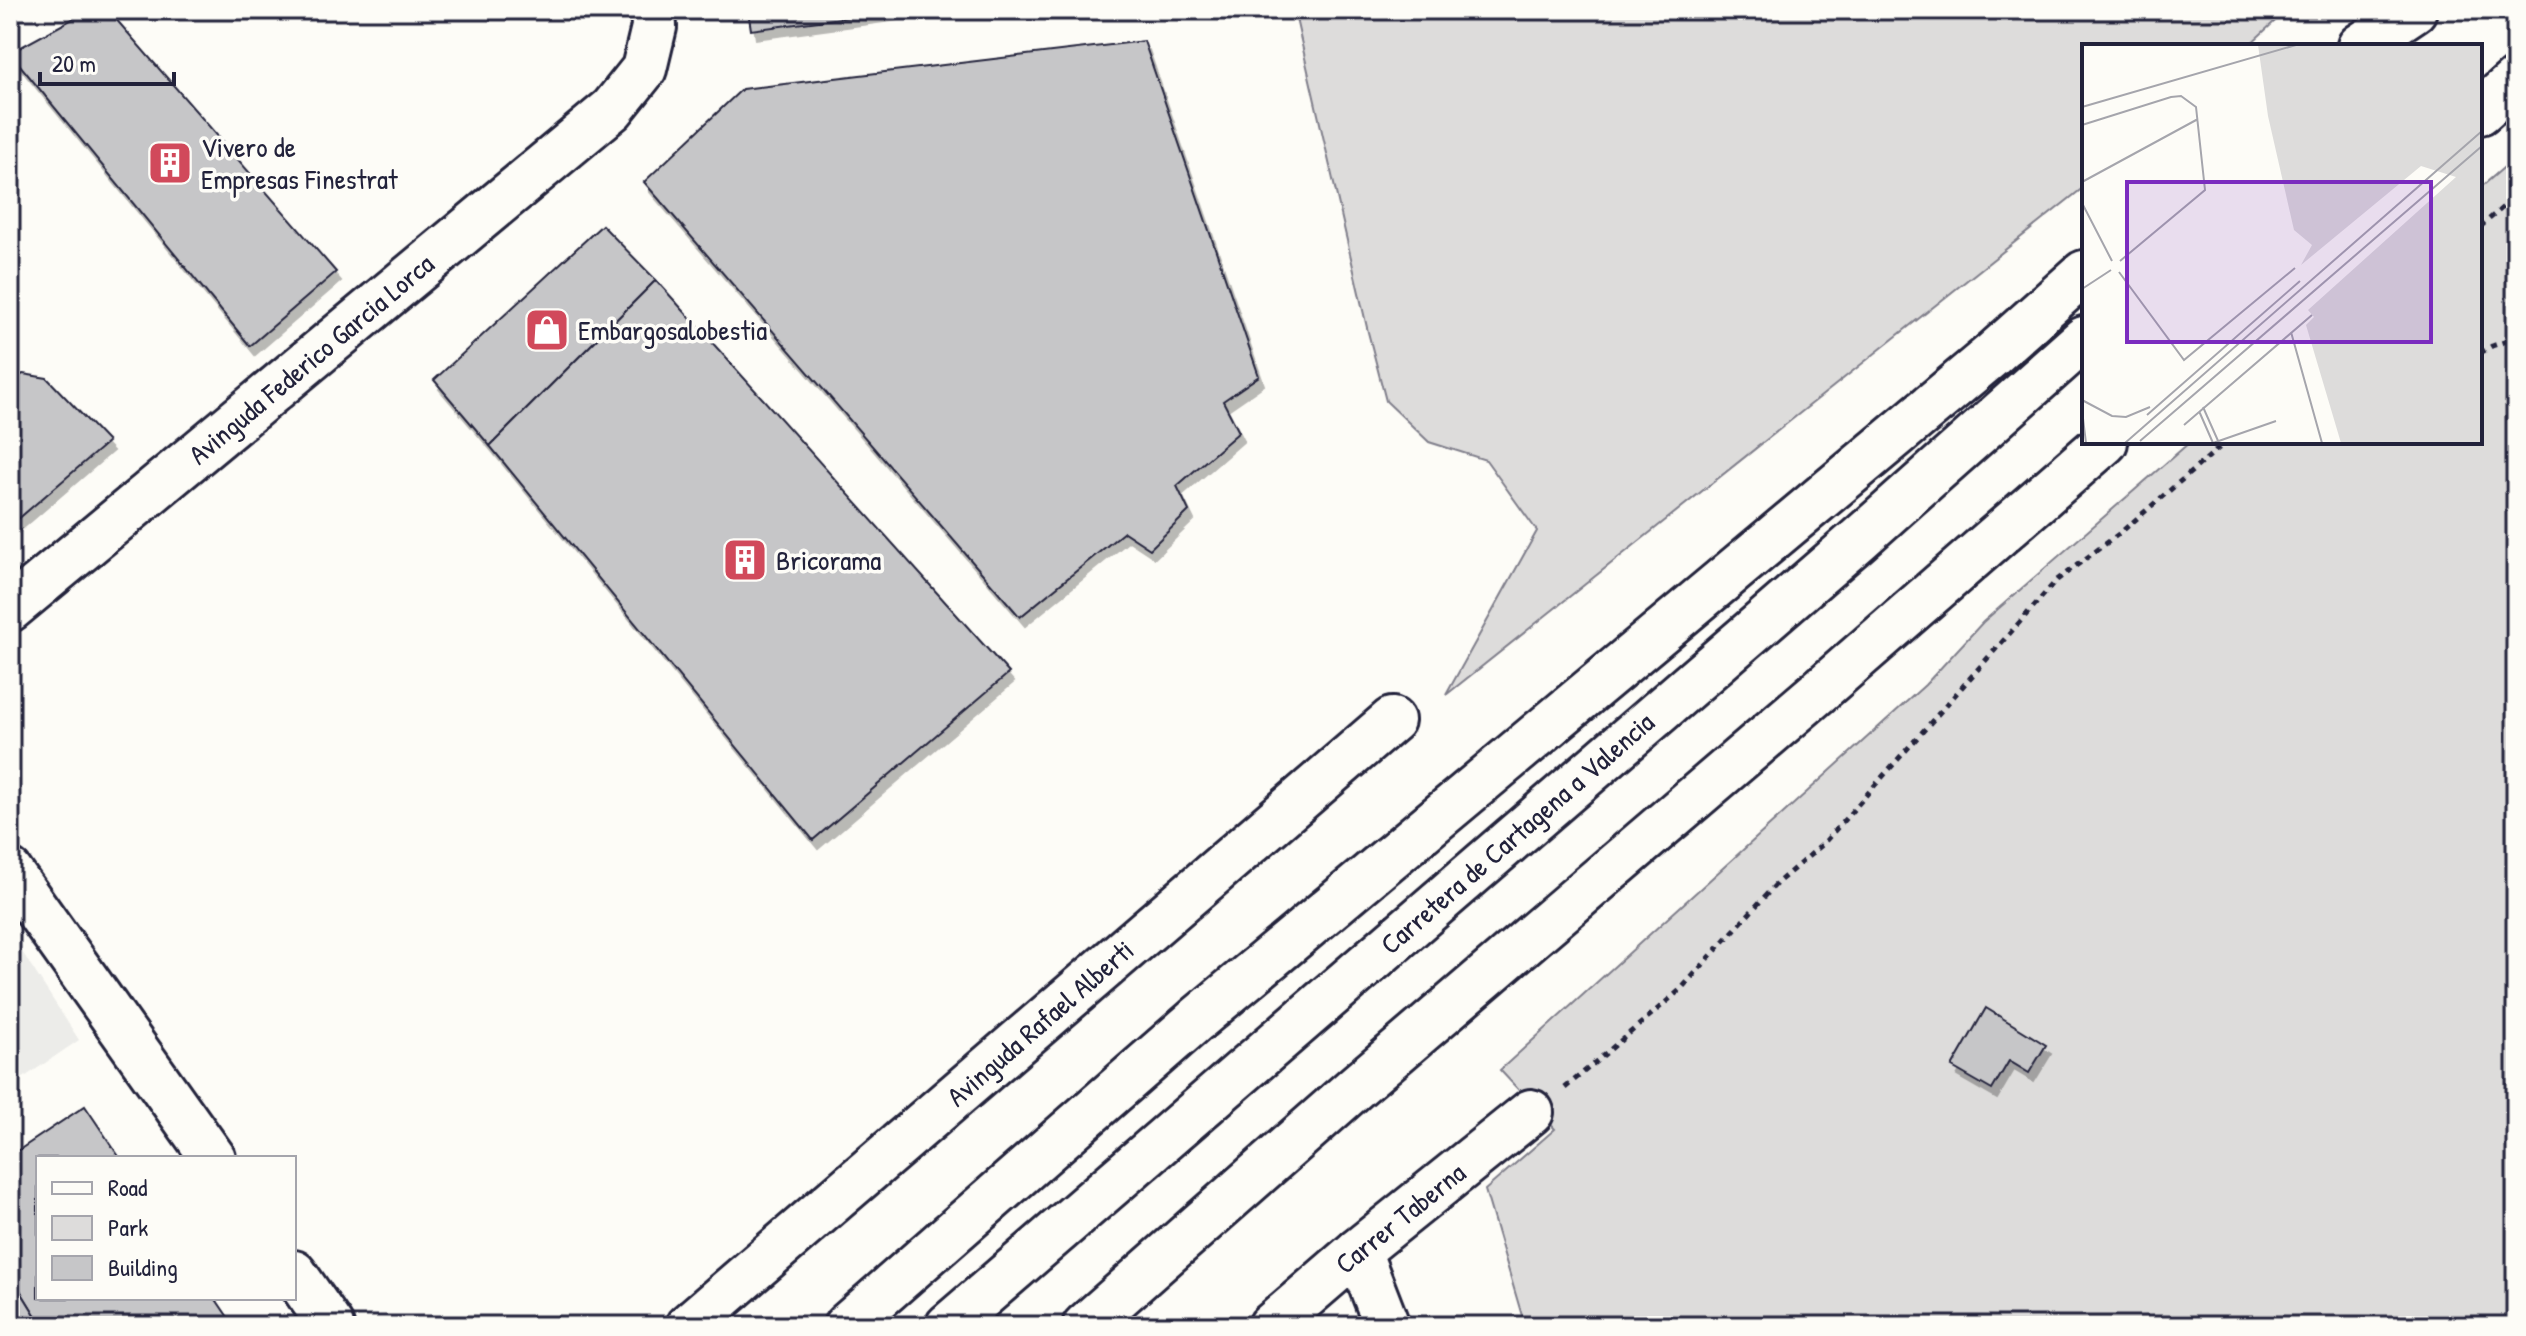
<svg xmlns="http://www.w3.org/2000/svg" width="2526" height="1336" viewBox="0 0 2526 1336" font-family="'Patrick Hand',sans-serif">
<defs>
<filter id="shadow"><feDropShadow dx="5" dy="9" stdDeviation="0" flood-color="#0004"/></filter>
</defs>
<rect width="100%" height="100%" fill="#fdfcf7"/>
<filter id="ink" filterUnits="userSpaceOnUse"><feTurbulence type="fractalNoise" baseFrequency=".0125" numOctaves="2"/><feDisplacementMap in="SourceGraphic" scale="16" xChannelSelector="R" yChannelSelector="G"/><feConvolveMatrix kernelMatrix="1 2 1 2 8 2 1 2 1" color-interpolation-filters="sRGB"/></filter>
<g filter="url(#ink)">
<polygon fill="#ecece9" points="10,933 79,1040 10,1087"/>
<g fill="#dddcdb" stroke="#807f8b" stroke-width="2">
<polygon points="1294,10 2287,10 2248,46 2084,46 2084,187 1446,695 1537,531 1486,460 1429,442 1386,401 1368,332"/>
<polygon points="2516,157 2516,1326 1525,1326 1485,1190 1555,1129 1500,1070 1925,685 1983,622 2190,442 2480,442 2480,188"/>
</g>
<g fill="#c6c6c8" stroke="#22223b" stroke-width="2" filter="url(#shadow)">
<polygon points="89,10 108,10 336,272 250,346 10,53"/>
<polygon points="748,10 902,10 751,30"/>
<polygon points="1144,41 1259,376 1223,401 1239,432 1177,486 1189,511 1150,549 1124,532 1020,617 644,182 742,89"/>
<polygon points="602,225 656,280 490,446 434,380"/>
<polygon points="656,280 1009,673 813,840 490,446"/>
<polygon points="23,374 47,378 108,442 10,526 10,381"/>
<polygon points="1986,1008 2046,1045 2029,1073 2009,1061 1992,1090 1952,1067"/>
<polygon points="85,1106 120,1158 38,1158 38,1298 215,1298 234,1326 42,1326 10,1274 10,1156"/>
<polygon points="10,1274 42,1326 10,1326"/>
</g>
<g fill="none" stroke-linecap="round" stroke-linejoin="round">
<g stroke="#22223b" stroke-width="50">
<g id="street">
<polyline points="10,609 612,109 644,69 654,27 653,10"/>
<polyline points="10,872 213,1158"/>
<polyline points="1358,1251 1387,1326"/>
<polyline points="294,1273 331,1326"/>
<polyline points="688,1326 1392,720"/>
<polyline points="1271,1326 1358,1251 1531,1112"/>
</g>
</g>
<g stroke="#22223b" stroke-width="50">
<g id="highway">
<polyline points="2360,46 2414,10"/>
<polyline points="2480,112 2516,80"/>
<polyline points="846,1326 1196,1020 1992,355 2084,273"/>
<polyline points="948,1326 1858,540 2084,339"/>
<polyline points="1085,1326 1357,1086 1817,693 2105,442"/>
</g>
</g>
<g stroke="#22223b" stroke-width="5" stroke-dasharray="6 6" stroke-linecap="butt">
<polyline points="2480,227 2516,196"/>
<polyline points="2480,353 2492,346 2516,338"/>
<polyline points="1565,1088 1680,990 1777,883 1822,845 2057,580 2120,533 2226,442"/>
</g>
<use href="#street" stroke="#fdfcf7" stroke-width="44"/>
<use href="#highway" stroke="#fdfcf7" stroke-width="44"/>
</g>
</g>
<defs>
<g id="building-square" transform="scale(2.3)"><rect x="-9" y="-9" width="18" height="18" rx="4" fill="#d1495b" stroke="#fdfcf7"/><path d="M-4-6H4V6H1V3H-1V6H-4ZM-2.5-4.3h1.7v1.8h-1.7ZM.8-4.3h1.7v1.8H.8ZM-2.5-1h1.7V.8h-1.7ZM.8-1h1.7V.8H.8Z" fill="#fff"/></g>
<g id="shop-square" transform="scale(2.3)"><rect x="-9" y="-9" width="18" height="18" rx="4" fill="#d1495b" stroke="#fdfcf7"/><path d="M-5-2.5h2.3a2.7 3.5 0 0 1 5.4 0H5L5.5 6h-11ZM-1.5-2.5h3a1.5 2.3 0 0 0-3 0Z" fill="#fff"/></g>
</defs>
<g fill-rule="evenodd">
<use href="#building-square" x="170" y="163"/>
<use href="#shop-square" x="547" y="330"/>
<use href="#building-square" x="745" y="560"/>
</g>
<g text-anchor="middle" dominant-baseline="central" stroke-width="7" stroke-linejoin="round" paint-order="stroke">
<g font-size="28" fill="#22223b" stroke="#fdfcf7" text-anchor="start">
<text x="201" y="147">Vivero de<tspan x="201" dy="32">Empresas Finestrat</tspan></text>
<text x="578" y="330">Embargosalobestia</text>
<text x="776" y="560">Bricorama</text>
</g>
<g font-size="28" fill="#22223b" stroke="#fdfcf7">
<text transform="translate(311 359) rotate(-40)">Avinguda Federico Garcia Lorca</text>
<text transform="translate(1517 833) rotate(-41)">Carretera de Cartagena a Valencia</text>
<text transform="translate(1040 1023) rotate(-41)">Avinguda Rafael Alberti</text>
<text transform="translate(1400 1218) rotate(-39)">Carrer Taberna</text>
</g>
</g>
<g transform="translate(2082 44)">
<rect width="400" height="400" fill="#fdfcf7"/>
<path d="M 176,1 L 400,1 L 400,399 L 259,399 L 224,281 L 232,273 L 226,266 L 374,133 L 339,122 L 219,221 L 230,201 L 212,186 L 186,72 Z" fill="#dddcdb"/>
<path fill="none" stroke="#a5a5ac" stroke-width="2" d="M 0,63 L 214,1M 0,81 L 89,53 L 99,52 L 114,63 L 123,146 L 38,217M 0,138 L 116,75M 0,159 L 30,217M 37,228 L 102,316 L 213,224M 0,245 L 29,226M 209,288 L 240,399M 0,356 L 30,372 L 44,373 L 68,363M 121,363 L 137,399M 0,366 L 4,399M 117,367 L 131,399M 65,371 L 218,237M 102,381 L 230,271M 58,397 L 400,102M 43,399 L 400,87M 131,399 L 194,377"/>
<path fill="#7b2cbf" fill-opacity="0.15" stroke="#7b2cbf" stroke-width="4" d="M 45,138 L 349,138 L 349,298 L 45,298 Z"/>
<rect width="400" height="400" fill="none" stroke="#22223b" stroke-width="4"/>
</g>
<rect width="2526" height="1336" fill="none" stroke="#fdfcf7" stroke-width="40"/>
<rect x="20" y="20" width="2486" height="1296" fill="none" stroke="#22223b" stroke-width="3" filter="url(#ink)"/>
<rect x="36" y="1156" width="260" height="144" fill="#fdfcf7" stroke="#a5a5ac" stroke-width="2"/>
<rect x="52" y="1182" width="40" height="12" fill="#fdfcf7" stroke="#a5a5ac" stroke-width="2"/>
<text x="108" y="1196" font-size="24" fill="#22223b">Road</text>
<rect x="52" y="1216" width="40" height="24" fill="#dddcdb" stroke="#a5a5ac" stroke-width="2"/>
<text x="108" y="1236" font-size="24" fill="#22223b">Park</text>
<rect x="52" y="1256" width="40" height="24" fill="#c6c6c8" stroke="#a5a5ac" stroke-width="2"/>
<text x="108" y="1276" font-size="24" fill="#22223b">Building</text>
<path d="M40 72v12h134v-12" fill="none" stroke="#22223b" stroke-width="4"/>
<text x="52" y="72" font-size="24" fill="#22223b" stroke="#fdfcf7" stroke-width="6" paint-order="stroke">20 m</text>
</svg>
